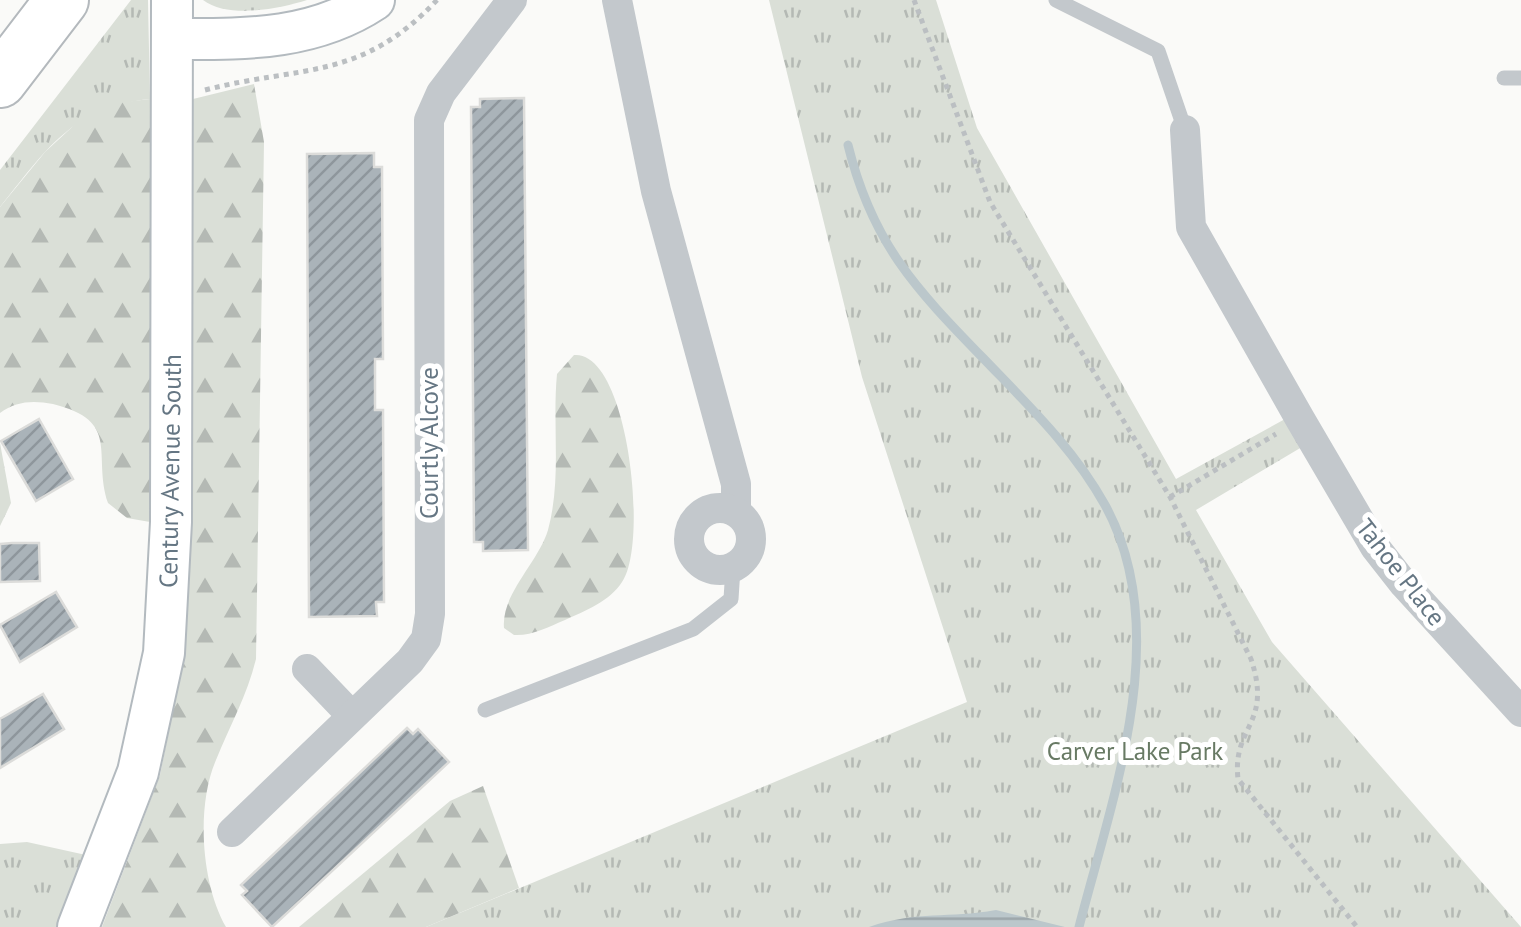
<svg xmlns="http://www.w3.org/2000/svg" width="1521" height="927" viewBox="0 0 1521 927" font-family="'PT Sans',sans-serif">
<defs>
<pattern id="grass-tufts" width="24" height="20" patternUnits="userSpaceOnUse" patternTransform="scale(2.5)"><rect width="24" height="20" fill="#dadfd7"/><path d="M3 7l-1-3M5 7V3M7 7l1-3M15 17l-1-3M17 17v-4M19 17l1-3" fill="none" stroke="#b4b9b4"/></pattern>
<pattern id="forest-firs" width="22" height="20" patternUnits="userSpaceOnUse" patternTransform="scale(2.5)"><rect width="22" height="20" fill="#dadfd7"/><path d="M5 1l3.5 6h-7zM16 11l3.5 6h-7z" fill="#b4b9b4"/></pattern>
<pattern id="water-rules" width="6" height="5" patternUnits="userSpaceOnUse" patternTransform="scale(2.5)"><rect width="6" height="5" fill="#bbc7cb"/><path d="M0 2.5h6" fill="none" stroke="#9ca6aa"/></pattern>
<pattern id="building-hatch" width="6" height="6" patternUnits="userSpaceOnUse" patternTransform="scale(2.5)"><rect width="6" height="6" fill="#aab3b9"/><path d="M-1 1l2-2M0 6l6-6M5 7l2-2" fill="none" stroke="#8e969c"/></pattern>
</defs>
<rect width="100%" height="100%" fill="#fafaf8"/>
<g fill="url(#grass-tufts)">
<path d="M 131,0 L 148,0 L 150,99 C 72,107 46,150 0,207 L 0,170 Z"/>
<path d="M 203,0 L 307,0 C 279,9 228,19 203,0 Z"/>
<polygon points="769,0 936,0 977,128 1176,479 1296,413 1312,441 1196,510 1272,642 1521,927 426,927 967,702 862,377"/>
<polygon points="27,842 86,855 57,927 0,927 0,844"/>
</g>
<g fill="url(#forest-firs)">
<path d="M 254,84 L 264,142 L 256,659 C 247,696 230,725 216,760 C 196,806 201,883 226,927 L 102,927 L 160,775 L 184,654 L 190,564 L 193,99 Z"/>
<path d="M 150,99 L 150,522 L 127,518 L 108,503 C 92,454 122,421 53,404 C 33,400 16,401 0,413 L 0,207 L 45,152 L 83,117 L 116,103 Z"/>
<path d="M 574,355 C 628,350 649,544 622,582 C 610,601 585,611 565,620 C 548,627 532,636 514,635 L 504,628 C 501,594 538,563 548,530 C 562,478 552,426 557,374 Z"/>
<polygon points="0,443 11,503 0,526"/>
<polygon points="483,786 519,888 426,927 299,927 450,801"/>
</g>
<path fill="url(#water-rules)" d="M 996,910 L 1065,927 L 869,927 C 918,910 948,919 996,910 Z"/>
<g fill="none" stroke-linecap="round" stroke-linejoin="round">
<path stroke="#bbc7cb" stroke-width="9" d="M 848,145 C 872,243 915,288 984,359 C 1028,405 1074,449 1105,505 C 1175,632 1112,798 1079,927"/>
</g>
<g fill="url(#building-hatch)" stroke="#dcdcda" stroke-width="2.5">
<polygon points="524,98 528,550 483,551 483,542 474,542 471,107 480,107 480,99"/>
<polygon points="374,153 374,167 382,167 383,359 375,359 375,410 383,410 384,602 376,602 377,616 309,617 307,154"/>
<polygon points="39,419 73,479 36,501 1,441"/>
<polygon points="12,543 39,543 40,581 0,582 0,544"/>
<polygon points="56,592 77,627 20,662 0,625"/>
<polygon points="43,694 64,729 0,768 0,719"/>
<polygon points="407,728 413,734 418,729 449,762 272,927 242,895 247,891 241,885"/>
</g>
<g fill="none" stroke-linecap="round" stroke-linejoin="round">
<g stroke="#b3babf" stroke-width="44">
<g id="secondary">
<path d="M 173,39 C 244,39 312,41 374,0"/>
<polyline points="78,927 138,772 164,653 171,522 172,0"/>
</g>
</g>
<g stroke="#b4b9bd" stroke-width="56">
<polyline id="highway" points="0,81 62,0"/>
</g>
<g stroke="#bbbfc2" stroke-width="5" stroke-dasharray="5 5" stroke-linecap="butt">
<path d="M 914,0 L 990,202 L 1170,497 L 1251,659 C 1273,725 1232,725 1238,779 L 1357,927"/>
<path d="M 205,90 C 302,65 361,81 437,0"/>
<polyline points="1170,497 1276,434"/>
</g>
<g stroke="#c3c8cc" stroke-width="15">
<polyline points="1056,0 1158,51 1185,130"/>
<polyline points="1504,78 1521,78"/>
<polyline points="485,710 693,629 731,599 733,568"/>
</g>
<g stroke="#c3c8cc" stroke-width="30">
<polyline points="617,0 656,191 736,484 736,511"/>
<polyline points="1185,130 1191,227 1300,419 1375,547 1404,584 1521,712"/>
<circle cx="720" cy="539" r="31"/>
<polyline points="307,669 352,716"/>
<polyline points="232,832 410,661 426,639 430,614 429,120 441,93 512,0"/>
</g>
<use href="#secondary" stroke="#fff" stroke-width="40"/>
<use href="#highway" stroke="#fff" stroke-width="52"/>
</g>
<g text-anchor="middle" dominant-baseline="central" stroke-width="10" stroke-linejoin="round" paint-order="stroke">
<g font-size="25" fill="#657683" stroke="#fff">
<text transform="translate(429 443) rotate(-90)">Courtly Alcove</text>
<text transform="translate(170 471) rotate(-89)">Century Avenue South</text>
<text transform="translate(1401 572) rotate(52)">Tahoe Place</text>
</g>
<g font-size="25" fill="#687a64" stroke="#fff">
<text x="1135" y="751">Carver Lake Park</text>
</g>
</g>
</svg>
